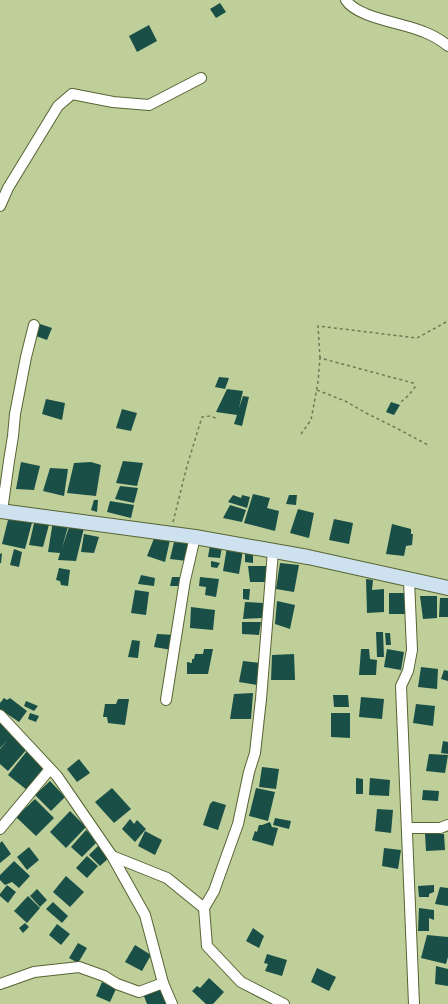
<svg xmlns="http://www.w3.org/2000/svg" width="448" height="1004" viewBox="0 0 448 1004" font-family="'Fira Sans',sans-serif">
<rect width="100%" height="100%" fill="#becf9a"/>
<g fill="#194f47">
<polygon points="220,3 226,12 216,18 210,9"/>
<polygon points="149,25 157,41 137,52 129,36"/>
<polygon points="40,324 52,328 47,340 36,336"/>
<polygon points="219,377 229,378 225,389 215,387"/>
<polygon points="227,389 243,391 239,408 243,396 249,397 242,426 234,424 237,415 216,412"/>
<polygon points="46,399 65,403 62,420 42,414"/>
<polygon points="391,402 400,405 394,415 386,412"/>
<polygon points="122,409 137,413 131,431 116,428"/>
<polygon points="123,461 143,463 137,486 116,483"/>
<polygon points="21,462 40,466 34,490 16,489"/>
<polygon points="91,462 101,465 96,496 67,493 74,463"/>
<polygon points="50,468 68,469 64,496 43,491"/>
<polygon points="120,486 138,488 134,503 115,499"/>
<polygon points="253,494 270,498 267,508 279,511 275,531 244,523"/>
<polygon points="233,495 241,498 242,495 250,497 247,508 228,502"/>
<polygon points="289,495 297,495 296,505 286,504"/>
<polygon points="94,500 98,500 97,512 91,510"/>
<polygon points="110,501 134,505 131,518 107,512"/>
<polygon points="230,505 246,510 242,522 223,518"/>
<polygon points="298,509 314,513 309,538 290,533"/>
<polygon points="9,516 33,519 25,549 2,544"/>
<polygon points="35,519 50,521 43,547 29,545"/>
<polygon points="334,519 353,523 349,544 329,540"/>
<polygon points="53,521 69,523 62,548 70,524 84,528 76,561 58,560 60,553 48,552"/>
<polygon points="392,524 411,529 411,534 413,534 412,545 406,546 404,556 386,554"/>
<polygon points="84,534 99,537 94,553 81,552"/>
<polygon points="155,536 170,540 165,562 147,556"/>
<polygon points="174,542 191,544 187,561 170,559"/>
<polygon points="210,545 222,547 220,558 208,557"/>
<polygon points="227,547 243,550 239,574 223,571"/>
<polygon points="14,549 22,552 19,567 10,565"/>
<polygon points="245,550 253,551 253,563 245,562"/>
<polygon points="2,553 1,563 0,563 0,554"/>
<polygon points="211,561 220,563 217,568 211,567"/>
<polygon points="280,563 299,565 294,592 276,589"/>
<polygon points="248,566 268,566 266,582 250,582"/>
<polygon points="59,568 70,570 68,586 61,585 60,581 56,580"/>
<polygon points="141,575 155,578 154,586 138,584"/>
<polygon points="172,577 184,577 183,586 170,586"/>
<polygon points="200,577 219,579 216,597 205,595 206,587 199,586"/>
<polygon points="366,579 373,580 372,590 384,589 384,612 367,613"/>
<polygon points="243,589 250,589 249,600 243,599"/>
<polygon points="135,590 149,592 146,615 131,613"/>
<rect x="389" y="593" width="16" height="21"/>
<polygon points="420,596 437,596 437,618 423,619"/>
<polygon points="440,598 448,598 448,617 439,617"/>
<polygon points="277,601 295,605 290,629 275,624"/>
<polygon points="245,602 264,603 262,618 243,619"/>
<polygon points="191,607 215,610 213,630 190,628"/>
<polygon points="242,622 261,622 259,635 242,634"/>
<polygon points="376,632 383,632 384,657 377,657"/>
<polygon points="385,633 390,633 391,645 386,645"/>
<polygon points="157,634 175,635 172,650 154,647"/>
<polygon points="132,640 140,641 138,658 128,657"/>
<polygon points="204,649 213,649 208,674 187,674 187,662 192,663 192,659 194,659 195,654 203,654"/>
<polygon points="361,649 369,649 370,659 377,660 376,675 359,675"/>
<polygon points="387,649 404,652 401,670 384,667"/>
<polygon points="294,654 295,680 271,680 272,655"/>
<polygon points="243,661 260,663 257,685 239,682"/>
<polygon points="421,667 438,669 437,689 418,687"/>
<polygon points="444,670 448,671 448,681 441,679"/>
<polygon points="253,693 251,719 230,719 234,694"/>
<polygon points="333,695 348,695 349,707 334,707"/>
<polygon points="361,697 384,699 382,719 359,717"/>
<polygon points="4,698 7,700 10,698 27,711 19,722 0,709 0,703"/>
<polygon points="118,699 129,699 125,725 108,723 107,717 103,717 105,704 116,704"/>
<polygon points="26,701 38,706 34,711 24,706"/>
<polygon points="416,704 435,706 433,726 413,723"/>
<polygon points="30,713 39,716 36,722 28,719"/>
<polygon points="331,713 350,713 350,738 331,737"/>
<polygon points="0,720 14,733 11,735 27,749 8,771 0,764 0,749 7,741 0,748"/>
<polygon points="443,741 448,742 448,754 441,753"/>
<polygon points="27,751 45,767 27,790 8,775"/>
<polygon points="429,754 448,755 445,773 426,771"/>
<polygon points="79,759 90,773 77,782 67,769"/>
<polygon points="262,767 279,769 276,789 259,787"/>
<polygon points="356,778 363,779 363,794 356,794"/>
<polygon points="370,778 390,780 389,796 369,795"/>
<polygon points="50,781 65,797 51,811 35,795"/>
<polygon points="112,788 131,809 114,823 95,802"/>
<polygon points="256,788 275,792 268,821 249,816"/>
<polygon points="423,790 439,791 438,801 422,800"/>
<polygon points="35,799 54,818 36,836 16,817"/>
<polygon points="213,801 226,805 218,830 203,825 210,804"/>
<polygon points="377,809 393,810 391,833 375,831"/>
<polygon points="70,811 86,827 66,848 50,832"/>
<polygon points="275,818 291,821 289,829 273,825"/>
<polygon points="130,819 134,824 137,820 146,829 135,842 122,829"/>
<polygon points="270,822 272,827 278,828 273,846 252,840 255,831 257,832 259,825 262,825"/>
<polygon points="86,830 98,841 82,857 71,847"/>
<polygon points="145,831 162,840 155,855 138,846"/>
<polygon points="425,834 444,834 445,850 426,851"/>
<polygon points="2,841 11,854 0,863 0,843"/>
<polygon points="100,844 112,855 100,866 89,855"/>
<polygon points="29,847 39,860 27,870 17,857"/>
<polygon points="384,848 401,850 398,869 382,866"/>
<polygon points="87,856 98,866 87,878 76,868"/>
<polygon points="14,861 30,876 19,888 12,882 5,885 0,880 0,875"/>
<polygon points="66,876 84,892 70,907 53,892"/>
<polygon points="7,885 16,892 8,903 0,896 0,894"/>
<polygon points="434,885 434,892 429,894 429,897 419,897 418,886"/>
<polygon points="440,887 448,888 448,906 435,904"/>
<polygon points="37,889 47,900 40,907 30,896"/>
<polygon points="28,896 40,908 27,923 14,911"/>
<polygon points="53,902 68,916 62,923 46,909"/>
<polygon points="419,908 434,910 434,920 429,918 429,931 418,931"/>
<polygon points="25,923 29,927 23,933 19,928"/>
<polygon points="57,924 70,934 61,945 49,935"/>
<polygon points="253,928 264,936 259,948 246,941"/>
<polygon points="427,935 448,937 448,957 446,964 421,958"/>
<polygon points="78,943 87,948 78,963 69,958"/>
<polygon points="135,945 151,955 142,971 125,962"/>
<polygon points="267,954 287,960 282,976 265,971 268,964 264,963"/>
<polygon points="436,966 448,969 448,986 435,984"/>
<polygon points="317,968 336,977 329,991 311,982"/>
<polygon points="209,978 224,992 213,1004 206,1004 192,991 197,986 200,988"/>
<polygon points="102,982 116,989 110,1002 96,996"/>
<polygon points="161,988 168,1004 147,1004 144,996"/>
</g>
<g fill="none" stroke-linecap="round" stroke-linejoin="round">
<g stroke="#576434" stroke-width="12">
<g id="street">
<path d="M 346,0 C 357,18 404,23 424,32 C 432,35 442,41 448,46"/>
<polyline points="0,206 8,188 58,106 72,94 113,102 149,105 201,78"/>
<polyline points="2,511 9,461 13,436 15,414 26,357 34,325"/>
<polyline points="273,551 261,699 255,753 249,772 238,824 214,891 204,908 207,946 241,982 284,1004"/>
<polyline points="409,580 412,650 408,671 401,686 414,1004"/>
<polyline points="166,700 185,580 195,537"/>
<polyline points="0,715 57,776 112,856 167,878 204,908"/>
<polyline points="407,828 440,828 448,825"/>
<polyline points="0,829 50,769"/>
<polyline points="112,856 145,915 163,983 172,1004"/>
<polyline points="0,984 34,972 79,967 104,976 117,984 139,992 163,983"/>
</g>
</g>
<g stroke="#576434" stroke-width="16">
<polyline id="secondary" points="0,511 195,537 308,557 448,588"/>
</g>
<g stroke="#6e7955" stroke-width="1.5" stroke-dasharray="3 3" stroke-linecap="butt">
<polyline points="320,358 318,326 417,338 448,321"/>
<polyline points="317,390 345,401 366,413 398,429 428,445"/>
<polyline points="301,434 311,420 318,382 320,358 413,383 415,387 409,395 401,402"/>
<polyline points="173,522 187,466 202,417 210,416 218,419"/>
</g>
<use href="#street" stroke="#fff" stroke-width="10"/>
<use href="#secondary" stroke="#cee1ef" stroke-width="14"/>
</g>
</svg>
